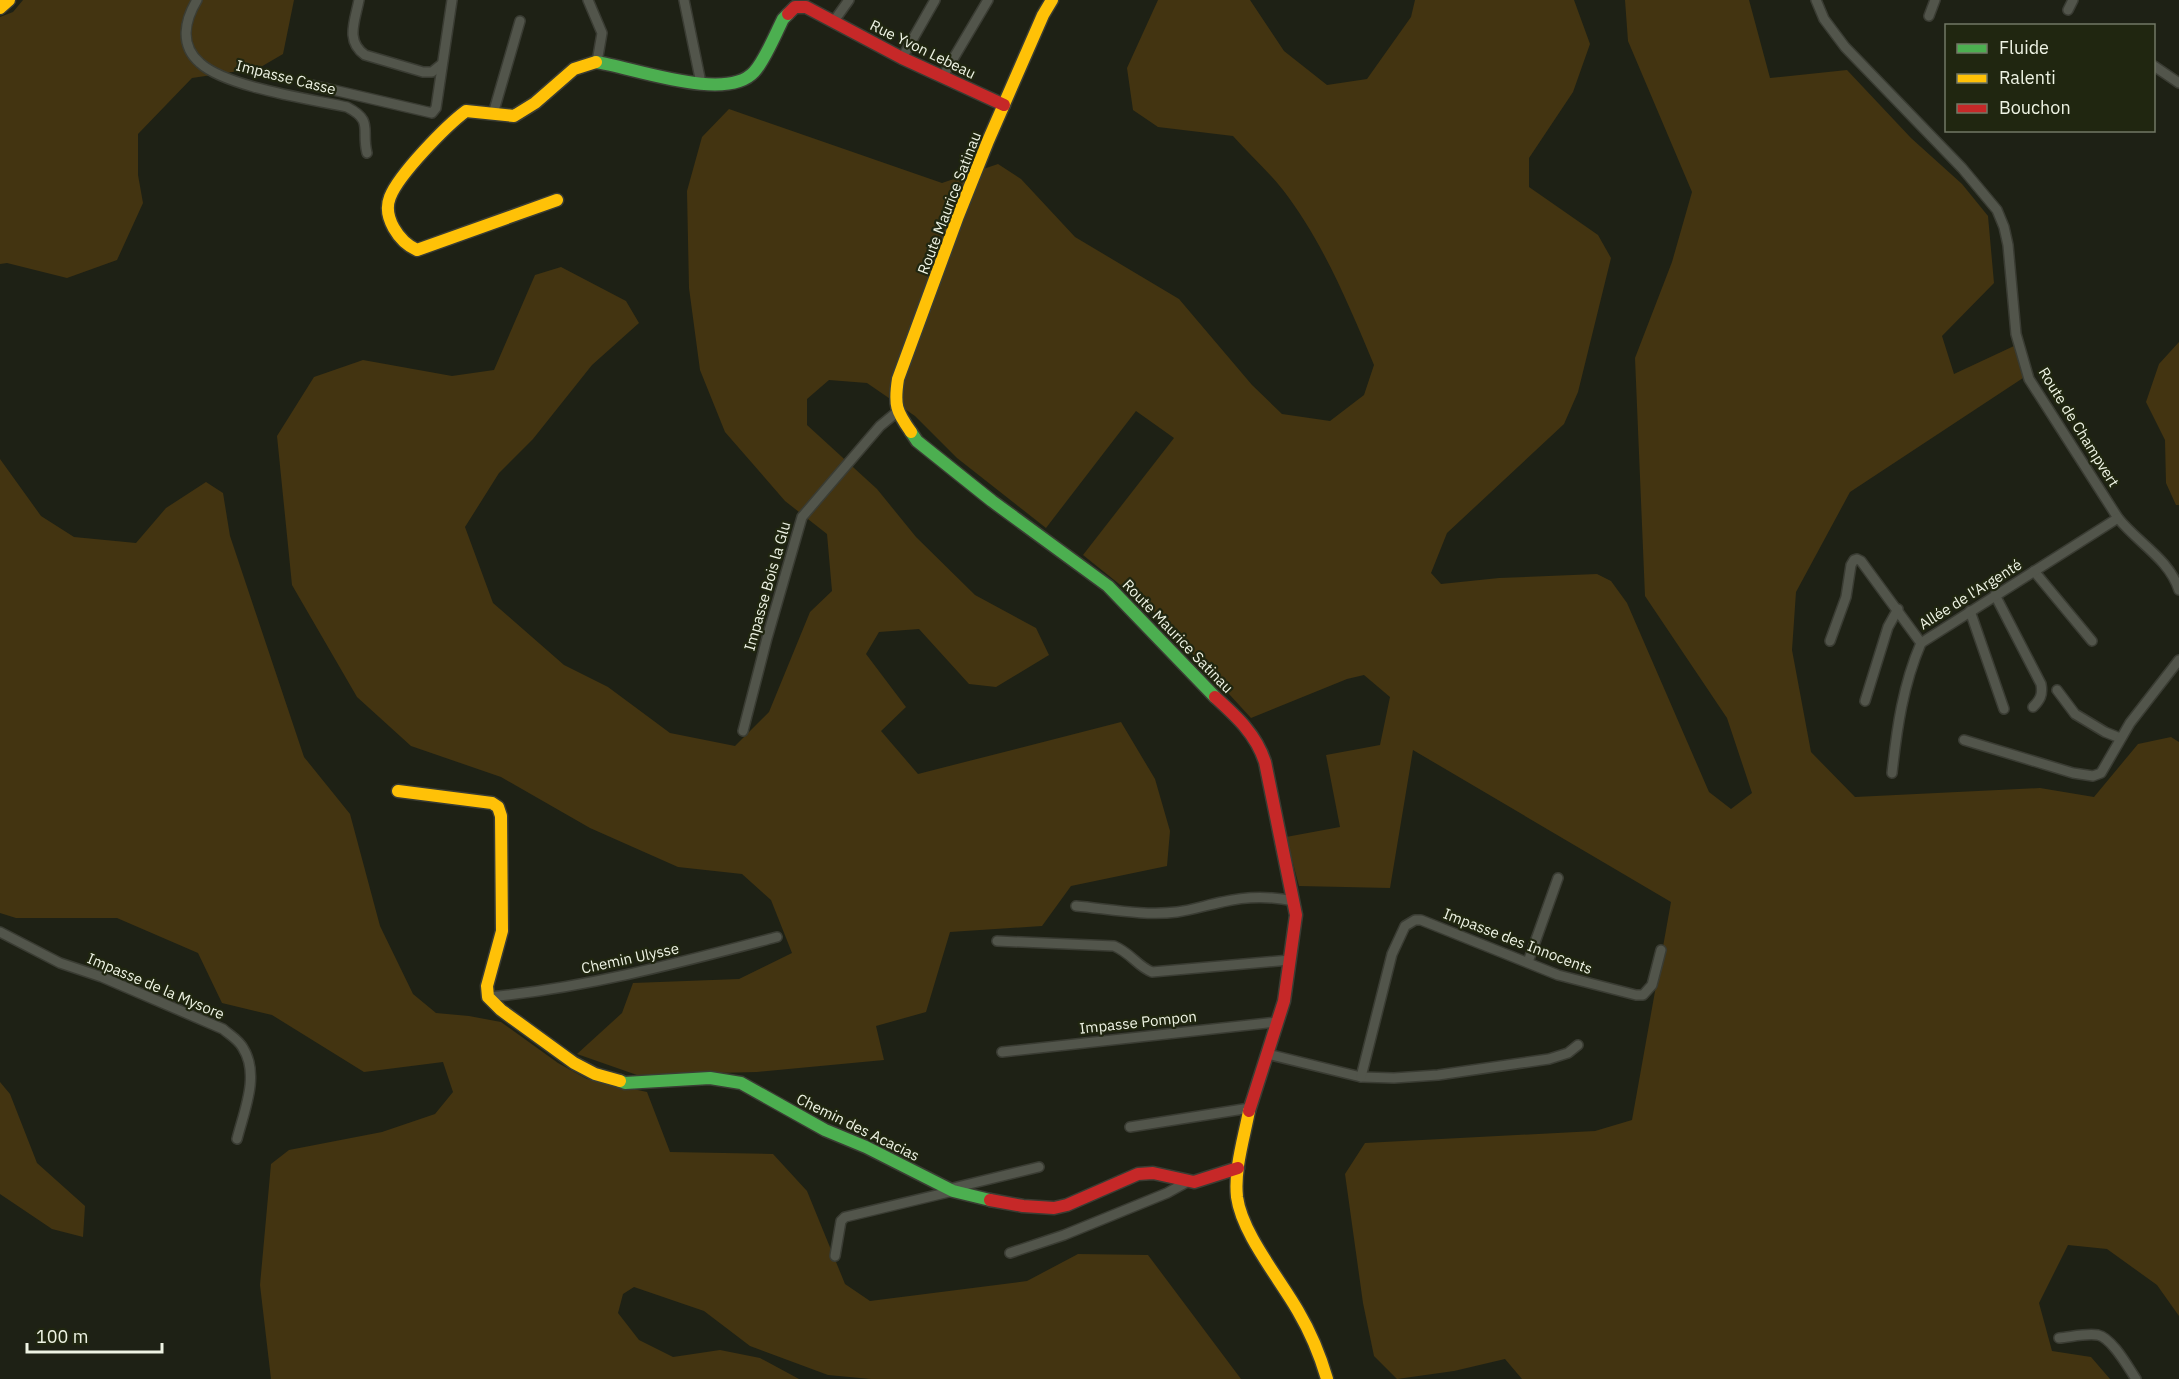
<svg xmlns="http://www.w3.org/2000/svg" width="2179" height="1379" viewBox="0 0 2179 1379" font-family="'IBM Plex Sans',sans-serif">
<rect width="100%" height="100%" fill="#1e2115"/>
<g fill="#433411">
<polygon points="23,0 294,0 283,54 259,68 192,78 138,134 138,175 143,203 117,260 67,278 7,263 0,264 0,17 13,12"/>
<path d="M 1158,0 L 1250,0 L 1284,51 L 1327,85 L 1367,79 L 1411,17 L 1415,0 L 1574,0 L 1590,44 L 1573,92 L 1529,158 L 1529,187 L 1598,235 L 1611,258 L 1578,392 L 1564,424 L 1447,533 L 1431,573 L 1441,584 L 1499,578 L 1597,574 L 1611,581 L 1627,603 L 1709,792 L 1731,809 L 1752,793 L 1727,718 L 1645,596 L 1635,358 L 1672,262 L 1692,192 L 1628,41 L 1625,0 L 1749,0 L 1770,78 L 1847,70 L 1911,138 L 1962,184 L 1988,216 L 1994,283 L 1942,336 L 1954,374 L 2014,346 L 2023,378 L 1850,492 L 1796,592 L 1792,650 L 1811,752 L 1855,797 L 2040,788 L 2094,797 L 2138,744 L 2171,737 L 2179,742 L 2179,1316 L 2157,1285 L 2107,1249 L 2068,1245 L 2039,1303 L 2052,1351 L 2091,1357 L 2110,1379 L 1522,1379 L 1505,1359 L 1454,1371 L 1397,1379 L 1374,1356 L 1363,1303 L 1345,1174 L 1365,1143 L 1595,1131 L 1632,1120 L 1671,902 L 1413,750 L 1390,888 L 1299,886 L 1286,837 L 1340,827 L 1326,755 L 1380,745 L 1390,697 L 1364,675 L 1347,679 L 1251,718 L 1154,612 L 1083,555 L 1174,438 L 1136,411 L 1046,528 L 957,458 L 915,416 L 867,383 L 829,380 L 807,399 L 807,425 L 877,489 L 916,537 L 975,595 L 1036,628 L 1049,655 L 996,687 L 969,684 L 919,629 L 879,632 L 866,654 L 906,707 L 881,731 L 918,774 L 1121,722 L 1155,779 L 1170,831 L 1167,866 L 1071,886 L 1042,926 L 950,932 L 926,1012 L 876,1026 L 884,1060 L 757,1072 L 637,1075 L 577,1054 L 622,1013 L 633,983 L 739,979 L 792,953 L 771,900 L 742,874 L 678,867 L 590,828 L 501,777 L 411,746 L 357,697 L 292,585 L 277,436 L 314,377 L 363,360 L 452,376 L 494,370 L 535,275 L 561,267 L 626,301 L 639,323 L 592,365 L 533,439 L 499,473 L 465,527 L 493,603 L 564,665 L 608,687 L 670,733 L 735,746 L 769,712 L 810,612 L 832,591 L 827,534 L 785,501 L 725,432 L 700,370 L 689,288 L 687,191 L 702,137 L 729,109 L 942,183 L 998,164 L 1021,179 L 1075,237 L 1179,299 L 1252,385 L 1282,414 L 1330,421 L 1364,395 L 1374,365 C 1349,305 1323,242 1283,190 C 1268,171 1249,154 1233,136 L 1158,127 L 1133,110 L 1127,68 Z"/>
<polygon points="2179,342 2179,505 2176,505 2166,483 2165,440 2146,402 2159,364"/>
<polygon points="0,459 41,516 74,537 136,543 166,508 206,482 223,493 230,536 304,757 350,814 380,926 413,994 436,1013 469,1016 501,1022 558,1063 587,1079 647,1092 670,1152 773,1154 807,1191 845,1284 870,1301 1027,1281 1078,1254 1148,1255 1241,1379 871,1379 828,1375 750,1346 704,1311 634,1287 623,1294 618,1313 639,1340 673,1357 720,1350 760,1358 799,1379 271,1379 260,1285 271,1164 289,1150 382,1132 435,1114 453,1092 443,1062 364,1072 272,1015 222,1003 198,953 117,918 16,918 0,913"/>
<polygon points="0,1082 10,1094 37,1163 85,1206 83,1237 52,1229 0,1194"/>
</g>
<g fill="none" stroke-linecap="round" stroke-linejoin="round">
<g stroke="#3a3c33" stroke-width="12">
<g id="street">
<path d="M 197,0 C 185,20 179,45 200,63 C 226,87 310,99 347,107 C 374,121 361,129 367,153"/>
<path d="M 359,0 C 355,21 345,41 365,55 L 423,72 L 432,72 L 442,64"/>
<polyline points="588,0 602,33 597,62"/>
<polyline points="684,0 701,83"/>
<path d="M 1816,0 L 1824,19 L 1845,47 L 1962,168 L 1997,210 L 2004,227 L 2008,245 L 2016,334 L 2029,379 L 2118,518 C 2138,543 2169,559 2179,590"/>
<polyline points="2068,10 2073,0"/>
<polyline points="1929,16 1935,0"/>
<polyline points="834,21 849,0"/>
<polyline points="902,58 935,0"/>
<polyline points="2154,66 2179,83"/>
<polyline points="943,76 988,0"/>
<polyline points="312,85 432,113 436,108 452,0"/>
<polyline points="493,114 520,21"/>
<polyline points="2034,571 2092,641"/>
<path d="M 1995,595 L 2041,684 C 2043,695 2040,700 2033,707"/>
<polyline points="1970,611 2004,709"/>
<polyline points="1830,641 1846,597 1851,565 1854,560 1857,559 1861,561 1921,643"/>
<polyline points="2057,690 2075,714 2105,732 2120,738"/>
<polyline points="1865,701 1888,627 1898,609"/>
<polyline points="743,731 767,638 802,517 880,426 897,412"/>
<polyline points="1964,740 2073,773 2093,776 2101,773 2130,723 2179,660"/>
<path d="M 1892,773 C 1897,727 1903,685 1921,643 L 2118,518"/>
<path d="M 1076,906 C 1109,909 1144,916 1177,912 C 1192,910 1207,905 1222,902 C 1247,896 1270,896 1294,901"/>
<path d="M 0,932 L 60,963 L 102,977 L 223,1029 C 230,1035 239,1040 243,1048 C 260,1075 244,1111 237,1139"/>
<path d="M 997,941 L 1114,946 C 1131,953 1137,966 1152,972 L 1290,960"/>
<polyline points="1528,962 1558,878"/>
<path d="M 488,997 C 586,988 682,962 777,937"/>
<polyline points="1002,1052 1277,1022"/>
<polyline points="1267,1054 1361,1077 1394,1078 1438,1075 1549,1059 1568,1053 1578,1045"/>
<polyline points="1361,1077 1392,954 1405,926 1415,920 1421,920 1558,975 1636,995 1643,995 1652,985 1661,950"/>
<polyline points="1130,1127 1250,1108"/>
<polyline points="949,1189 1039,1167"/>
<polyline points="1010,1253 1064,1235 1167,1193 1187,1182"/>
<polyline points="835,1256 841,1221 845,1217 953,1191"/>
<path d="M 2059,1338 C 2071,1337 2086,1333 2098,1335 C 2112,1338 2128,1367 2136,1379"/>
</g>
</g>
<g stroke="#3a3c33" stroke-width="15">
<g id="fast">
<path d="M 596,62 C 632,67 726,103 754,72 C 764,62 776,33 783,19 L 788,14"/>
<polyline points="911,432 917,441 992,501 1108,586 1215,697"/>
<polyline points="620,1081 625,1083 710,1078 741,1083 825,1130 866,1147 953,1191 990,1200"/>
</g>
</g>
<g stroke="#3a3c33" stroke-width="15">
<g id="slow">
<polyline points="0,8 9,0"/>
<path d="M 557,200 L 417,250 C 399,242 382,217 390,197 C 399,174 446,126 466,111 L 514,116 L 535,103 L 574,69 L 596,62"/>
<path d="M 911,432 C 896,411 894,405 898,379 L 958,216 L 988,141 L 1043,15 L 1052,0"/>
<polyline points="398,791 492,803 498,807 501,816 502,931 487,986 488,997 501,1010 574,1063 595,1074 620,1081"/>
<path d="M 1249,1111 C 1244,1138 1234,1169 1237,1197 C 1242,1234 1280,1279 1298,1311 C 1311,1333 1320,1355 1327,1379"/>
</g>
</g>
<g stroke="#3a3c33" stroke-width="15">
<g id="jam">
<polyline points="788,14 795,7 806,7 902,58 1004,105"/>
<path d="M 1215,697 C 1236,716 1256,734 1265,762 L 1296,915 L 1284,1001 L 1249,1111"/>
<polyline points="990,1200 1023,1206 1054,1208 1067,1205 1138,1174 1153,1173 1194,1182 1238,1168"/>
</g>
</g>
<use href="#street" stroke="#52554b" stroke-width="9"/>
<use href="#fast" stroke="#4caf50" stroke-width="12"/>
<use href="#slow" stroke="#ffc107" stroke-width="12"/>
<use href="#jam" stroke="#c62828" stroke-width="12"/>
</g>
<g text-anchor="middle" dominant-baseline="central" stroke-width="4.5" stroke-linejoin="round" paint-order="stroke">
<g font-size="15" fill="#eef3e4" stroke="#202610">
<text transform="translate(923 49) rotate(26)">Rue Yvon Lebeau</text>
<text transform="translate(286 77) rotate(14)">Impasse Casse</text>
<text transform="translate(949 203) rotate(-69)">Route Maurice Satinau</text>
<text transform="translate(2079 427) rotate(58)">Route de Champvert</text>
<text transform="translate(767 586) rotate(-74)">Impasse Bois la Glu</text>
<text transform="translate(1970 594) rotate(-32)">Allée de l'Argenté</text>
<text transform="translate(1178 636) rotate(46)">Route Maurice Satinau</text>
<text transform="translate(1518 941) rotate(21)">Impasse des Innocents</text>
<text transform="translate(630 958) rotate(-12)">Chemin Ulysse</text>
<text transform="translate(156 986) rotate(23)">Impasse de la Mysore</text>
<text transform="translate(1138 1022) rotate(-6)">Impasse Pompon</text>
<text transform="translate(858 1127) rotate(26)">Chemin des Acacias</text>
</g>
</g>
<rect x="1945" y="24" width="210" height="108" fill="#202610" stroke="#727865" stroke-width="1.5"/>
<rect x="1957" y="44" width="30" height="9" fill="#4caf50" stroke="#727865" stroke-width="1.5"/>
<text x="1999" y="54" font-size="18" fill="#eef3e4">Fluide</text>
<rect x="1957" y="74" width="30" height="9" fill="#ffc107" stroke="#727865" stroke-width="1.5"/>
<text x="1999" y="84" font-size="18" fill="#eef3e4">Ralenti</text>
<rect x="1957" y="104" width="30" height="9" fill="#c62828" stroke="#727865" stroke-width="1.5"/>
<text x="1999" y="114" font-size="18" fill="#eef3e4">Bouchon</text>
<path d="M27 1343v9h135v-9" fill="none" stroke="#eef3e4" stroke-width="3"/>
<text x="36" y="1343" font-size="18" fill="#eef3e4" stroke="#202610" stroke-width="4.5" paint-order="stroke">100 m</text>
</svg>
